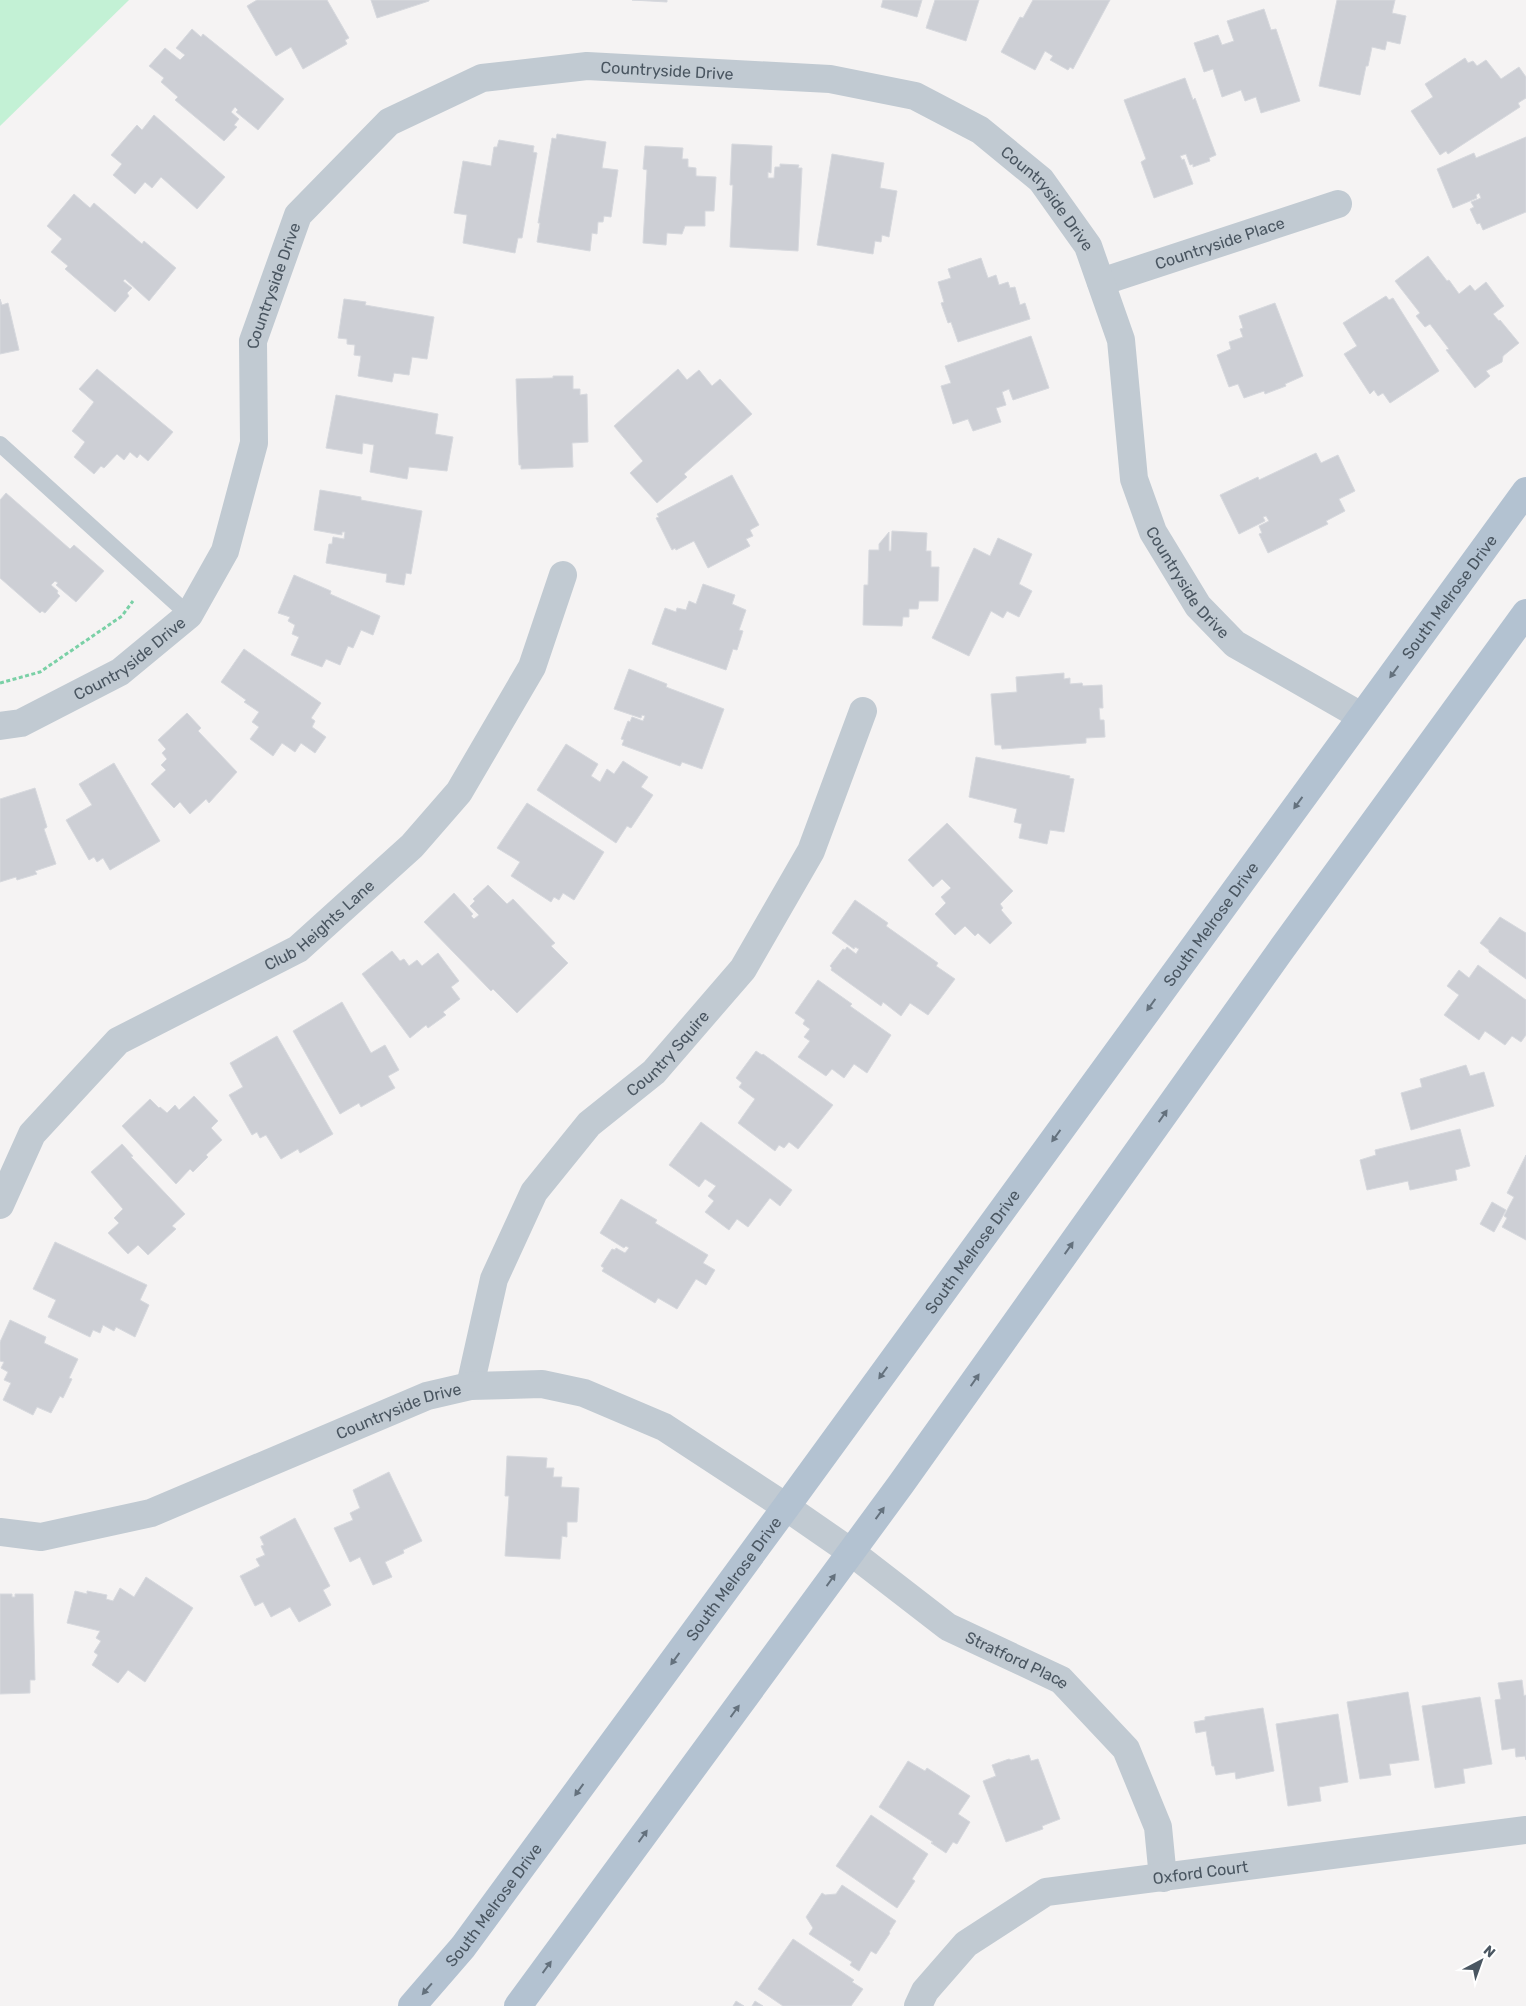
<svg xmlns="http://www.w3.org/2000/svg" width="1526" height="2006" viewBox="0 0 1526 2006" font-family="Rubik,sans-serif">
<rect width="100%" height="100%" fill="#f5f3f3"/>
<polygon fill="#c3f1d5" points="0,0 129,0 0,126"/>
<g fill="#cdcfd5" stroke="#d7d9de">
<polygon points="257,0 327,0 349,38 345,40 347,44 303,69 291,47 276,56 247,6"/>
<polygon points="371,0 429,0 429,1 377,18"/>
<polygon points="632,0 667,0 667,2"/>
<polygon points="883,0 922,0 917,17 881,7"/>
<polygon points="935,0 979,0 966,41 926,28"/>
<polygon points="1033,0 1110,0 1073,69 1070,67 1068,70 1050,60 1053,56 1045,51 1035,70 1001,52 1020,17 1023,18"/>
<polygon points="1337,0 1395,0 1392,13 1406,16 1400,44 1387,41 1385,50 1372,47 1368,66 1366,66 1360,95 1319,86"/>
<polygon points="1264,9 1271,30 1276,29 1300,101 1261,113 1256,97 1245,101 1241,90 1222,97 1213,69 1204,72 1194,43 1218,35 1222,45 1234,41 1227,21"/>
<polygon points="192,29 201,37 203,34 284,99 258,130 236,112 238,110 235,107 231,112 239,119 234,125 237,127 224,141 175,100 178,97 161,82 164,78 149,66 165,48 180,60 185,55 176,48"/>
<polygon points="1465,58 1468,63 1473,61 1477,66 1486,60 1501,79 1519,67 1526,77 1526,98 1518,103 1520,107 1448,154 1446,151 1440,155 1411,111 1433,97 1425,84"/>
<polygon points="1185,78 1193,100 1195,98 1216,155 1209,158 1210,161 1193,167 1193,164 1190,165 1186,154 1180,156 1182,160 1184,159 1193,184 1154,198 1141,162 1146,159 1124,100"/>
<polygon points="154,115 225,177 197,209 161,177 152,188 145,182 135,194 113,175 122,164 111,155 137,125 142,130"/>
<polygon points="557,134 606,142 602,168 618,170 611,217 604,216 603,222 598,222 597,234 592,233 590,251 537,242 540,223 538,223 552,138 556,139"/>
<polygon points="1526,137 1526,212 1483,230 1480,223 1477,224 1470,209 1474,207 1471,202 1481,198 1479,193 1476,195 1477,198 1453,208 1437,169 1474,153 1476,158"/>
<polygon points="499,140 534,146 533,152 537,153 522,238 518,238 515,253 463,243 467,215 454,213 463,161 491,166 494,147 497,147"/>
<polygon points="732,144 772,146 771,173 768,172 768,178 774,178 775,167 780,167 780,164 799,165 798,168 802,168 798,251 730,247 733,185 730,185"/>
<polygon points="645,146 683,148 682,159 688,159 688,167 696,168 696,176 716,177 714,211 705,211 705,226 685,226 682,234 667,233 666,245 643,243 647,170 643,169"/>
<polygon points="832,154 884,163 880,188 897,191 889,237 882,235 881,242 875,241 873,254 817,245"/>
<polygon points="74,194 90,208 94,203 142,244 144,241 176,268 149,301 125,279 123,281 132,288 127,293 129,296 115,312 65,269 68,266 51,252 62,239 47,226"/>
<polygon points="1428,256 1447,281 1449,280 1459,294 1470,285 1475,291 1486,282 1504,306 1493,314 1499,321 1500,320 1519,343 1503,356 1502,362 1486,371 1490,376 1475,388 1446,350 1449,349 1430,324 1425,327 1416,316 1420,313 1395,281"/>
<polygon points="981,258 988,278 996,275 999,285 1008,282 1010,288 1015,287 1020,305 1025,303 1030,319 958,342 951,322 948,323 941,303 944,302 938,282 951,278 948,269"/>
<polygon points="1386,296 1389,300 1393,298 1439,371 1390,403 1383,393 1378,396 1374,390 1370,394 1344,354 1357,346 1343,323"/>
<polygon points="0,299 2,305 8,303 19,350 0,354"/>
<polygon points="344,299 366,302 365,305 434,317 427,359 412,357 409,375 394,373 392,382 358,376 361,356 354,355 355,345 347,344 347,339 338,338"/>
<polygon points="1275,303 1303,376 1285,384 1286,386 1265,394 1264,391 1244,398 1238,384 1229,387 1217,355 1231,349 1229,342 1243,337 1240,329 1243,328 1239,316"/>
<polygon points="1031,336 1049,388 1013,400 1009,389 1002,392 1006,405 996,408 1001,422 973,431 968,419 953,424 941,386 951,383 945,366"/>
<polygon points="97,369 173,432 148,461 140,454 137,458 130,452 124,460 117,454 104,468 101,466 94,474 74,457 85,442 72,431 94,402 79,389"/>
<polygon points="678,369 687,380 699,370 712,386 720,379 752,414 684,474 687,477 657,503 630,473 643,461 614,426"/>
<polygon points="553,376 573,376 573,389 580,389 580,395 587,394 588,442 572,443 573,467 521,469 521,465 519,465 516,379 553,378"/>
<polygon points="336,395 438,414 435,434 453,437 447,471 409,467 407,479 370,472 374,445 363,443 362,454 326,448"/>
<polygon points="1316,453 1321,463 1338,455 1355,491 1339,499 1345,511 1326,521 1328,524 1268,553 1259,534 1262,533 1259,526 1269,521 1266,516 1263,517 1265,521 1239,534 1220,495 1258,477 1259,480"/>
<polygon points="732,475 759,525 750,530 753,536 746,539 750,546 708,568 694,541 676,550 675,548 672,550 656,518 659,517 657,514"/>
<polygon points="320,490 361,497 361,500 422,511 411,574 406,573 404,585 386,582 387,574 326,563 329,544 332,544 333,537 344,539 345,532 342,532 342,535 314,530"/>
<polygon points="6,493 70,549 74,545 104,571 76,602 56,585 58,583 55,581 51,585 58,591 57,593 60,596 45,613 42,611 40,613 0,578 0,500"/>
<polygon points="892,531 927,533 926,551 931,551 931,567 939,567 938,601 919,601 918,609 909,609 909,617 903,617 902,626 863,625 864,585 868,585 869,550 879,550 879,544 889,532 889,551 891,551"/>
<polygon points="998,538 1032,554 1019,584 1032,591 1019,617 1007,611 1003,618 991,611 969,656 932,638 974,548 990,556"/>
<polygon points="294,575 331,591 330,594 380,616 373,635 361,630 353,648 348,646 340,665 326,659 322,667 291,655 299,637 292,634 295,625 288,621 290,617 278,613"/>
<polygon points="703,584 735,595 732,604 746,610 739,630 743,631 737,650 733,649 726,670 652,644 665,608 676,612 677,608 686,610 689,601 696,604"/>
<polygon points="244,649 321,703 311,718 315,721 312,727 326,737 315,753 301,743 295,752 282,743 273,756 250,739 259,727 252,722 259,712 244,702 246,700 221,682"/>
<polygon points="629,669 667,684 666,687 724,709 702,769 682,762 680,766 622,745 624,740 621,739 628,721 630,722 632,717 643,721 645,716 642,715 641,718 614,709"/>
<polygon points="1064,673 1064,679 1070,678 1070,684 1082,683 1083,686 1102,685 1103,708 1099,708 1100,720 1104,720 1105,737 1086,738 1086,743 1002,749 1001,745 995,745 991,694 1017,692 1016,677"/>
<polygon points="187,713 201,728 198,731 237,772 209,803 206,799 190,814 180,802 174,808 151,784 166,770 161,765 167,759 162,753 166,749 158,740"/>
<polygon points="566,744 598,764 591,776 600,782 607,769 614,774 623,761 648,777 641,787 653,795 631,828 627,826 616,843 537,790"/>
<polygon points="976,757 1070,776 1069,778 1074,779 1064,832 1050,830 1047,844 1019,838 1022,824 1014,822 1017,809 969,797"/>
<polygon points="114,763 160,841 110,870 103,858 97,862 94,857 89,860 66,820 92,805 79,784"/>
<polygon points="35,788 47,827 44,829 56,864 35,871 37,874 17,880 16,877 0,882 0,799"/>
<polygon points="527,803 604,852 574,900 563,893 559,900 554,897 551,902 511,876 520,862 497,848"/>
<polygon points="947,823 1013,891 1000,904 1003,908 1001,910 1012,923 990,944 978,933 975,936 965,926 955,935 935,914 946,903 941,897 951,888 942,879 933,887 908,860"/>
<polygon points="488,885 507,904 513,899 555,943 551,946 568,963 517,1013 493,989 491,991 424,922 454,893 473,914 471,916 474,919 479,915 470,906 475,901 473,899"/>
<polygon points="855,900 888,923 886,926 938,963 936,966 955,979 928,1015 910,1003 901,1016 883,1002 881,1006 831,970 832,968 830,966 843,949 845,950 847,947 856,954 859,949 855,947 854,949 832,933"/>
<polygon points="1500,917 1526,933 1526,979 1489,952 1489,950 1480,943"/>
<polygon points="392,951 400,961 404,959 409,966 417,960 422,966 438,953 459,981 451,987 460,999 443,1012 446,1015 428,1028 426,1025 410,1038 362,974"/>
<polygon points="1478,965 1526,1000 1526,1035 1521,1042 1512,1036 1505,1045 1485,1031 1479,1040 1444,1015 1459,995 1447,986 1459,970 1469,978"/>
<polygon points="818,980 852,1004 850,1006 891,1035 867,1073 854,1064 844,1078 832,1069 826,1076 798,1057 810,1041 804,1037 810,1029 803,1024 805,1020 795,1013"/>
<polygon points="342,1002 371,1053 385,1045 399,1070 388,1076 395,1088 361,1107 359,1103 340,1114 293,1031"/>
<polygon points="277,1036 333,1134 300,1153 298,1149 281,1159 266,1135 260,1138 257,1132 252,1135 229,1095 243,1087 230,1063"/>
<polygon points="756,1051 762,1055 763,1054 833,1105 798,1149 789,1142 784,1148 779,1145 775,1151 738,1123 755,1099 739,1087 742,1083 736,1078"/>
<polygon points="1466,1065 1470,1076 1484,1072 1494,1106 1411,1130 1401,1093 1422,1087 1420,1079"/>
<polygon points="194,1096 218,1121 211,1128 222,1140 206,1155 208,1157 193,1172 190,1169 176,1184 122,1126 150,1099 159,1108 160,1107 167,1113 175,1105 179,1110"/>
<polygon points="701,1122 792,1190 780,1206 770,1198 748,1227 737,1219 729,1230 705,1212 714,1201 708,1196 716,1186 705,1179 699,1187 669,1165"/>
<polygon points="1460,1129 1470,1166 1455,1170 1457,1180 1410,1190 1408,1181 1367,1190 1360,1160 1376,1155 1375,1150"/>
<polygon points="122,1144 133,1156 131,1157 185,1214 172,1226 176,1229 148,1255 138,1245 128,1254 108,1233 119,1223 114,1218 123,1209 91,1172"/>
<polygon points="1526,1155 1526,1240 1502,1227 1507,1218 1504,1216 1514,1197 1507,1193"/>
<polygon points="621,1199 657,1220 655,1223 708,1255 703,1263 715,1270 706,1285 696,1279 677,1309 658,1298 655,1303 602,1271 604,1268 601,1266 612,1249 615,1250 616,1248 625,1253 629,1248 626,1246 624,1248 600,1233"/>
<polygon points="1492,1202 1506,1210 1494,1232 1480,1224"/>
<polygon points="55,1242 147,1285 140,1300 149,1305 135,1337 116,1327 114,1331 103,1325 100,1333 93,1330 90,1337 48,1317 56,1300 33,1289"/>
<polygon points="10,1320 46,1337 44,1343 78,1359 69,1378 72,1379 63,1398 60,1396 51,1413 37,1407 33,1415 3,1400 11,1383 4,1380 8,1372 1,1368 4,1362 0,1361 0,1342"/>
<polygon points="507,1456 547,1458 546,1468 554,1468 553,1477 562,1477 561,1487 579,1488 577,1522 567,1522 567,1537 562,1536 560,1559 505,1556 509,1496 505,1496"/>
<polygon points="389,1472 422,1541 403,1550 404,1553 385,1562 392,1577 373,1585 360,1557 350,1562 334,1528 353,1520 350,1513 360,1508 353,1490"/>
<polygon points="295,1518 330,1586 323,1590 331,1605 299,1622 290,1607 271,1617 263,1602 255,1606 240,1576 260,1566 256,1559 265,1555 261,1546 264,1545 260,1537"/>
<polygon points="146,1577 193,1608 145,1682 128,1670 118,1683 92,1665 98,1655 94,1652 101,1641 96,1638 100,1631 67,1623 75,1591 87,1594 87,1591 107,1595 106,1599 113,1601 120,1588 134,1597"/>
<polygon points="0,1594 12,1594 12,1597 15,1597 15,1594 33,1594 35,1680 30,1680 30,1693 0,1694"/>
<polygon points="1522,1680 1524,1696 1526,1695 1526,1760 1525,1756 1516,1757 1515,1748 1502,1750 1495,1700 1501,1699 1498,1683"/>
<polygon points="1408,1692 1419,1760 1389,1764 1391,1775 1360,1779 1347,1702"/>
<polygon points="1480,1697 1492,1764 1463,1769 1465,1783 1435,1788 1422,1706"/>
<polygon points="1263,1708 1274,1771 1236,1779 1235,1772 1216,1775 1214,1766 1212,1766 1206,1731 1196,1733 1194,1722 1205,1720 1205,1717"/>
<polygon points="1338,1714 1348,1782 1319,1787 1321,1801 1288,1806 1276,1724"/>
<polygon points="1029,1755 1031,1761 1038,1759 1060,1819 1042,1826 1043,1829 1006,1842 983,1781 996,1776 992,1765 1009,1759 1011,1760"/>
<polygon points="908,1761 925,1771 927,1768 970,1796 958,1814 970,1822 957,1844 953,1842 946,1853 931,1843 933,1842 879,1807"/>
<polygon points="871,1815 928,1854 912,1879 915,1881 897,1908 836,1866"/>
<polygon points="842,1885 896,1921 889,1932 890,1933 876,1954 871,1951 859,1971 850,1965 852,1962 809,1934 813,1928 806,1917 822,1893 825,1895 836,1894"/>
<polygon points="793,1939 854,1980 852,1982 863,1989 851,2006 783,2006 758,1989"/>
<polygon points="736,2001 744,2006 733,2006"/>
<polygon points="755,2001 763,2006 752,2006"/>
</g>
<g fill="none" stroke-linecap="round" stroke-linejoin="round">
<polyline stroke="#7ad0a6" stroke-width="3" stroke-dasharray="4 2.5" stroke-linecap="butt" points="0,683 40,672 122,616 133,601"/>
<polyline stroke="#c1cad2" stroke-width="16" points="0,444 189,615"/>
<g stroke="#c1cad2" stroke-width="28">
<path id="s1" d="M 1101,282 L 1338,204"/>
<path id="s2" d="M 0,726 L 21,723 L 120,672 L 189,615 L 225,551 L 254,443 L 253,341 L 298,215 L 389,122 L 482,78 L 587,66 L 830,79 L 915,96 L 980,130 L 1041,180 L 1088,246 L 1121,340 L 1134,479 L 1153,532 L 1198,606 L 1235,644 L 1361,716"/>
<path id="s3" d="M 0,1205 L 32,1134 L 118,1041 L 298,949 L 412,846 L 459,792 L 532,667 L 563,575"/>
<path id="s4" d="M 470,1386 L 494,1279 L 534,1192 L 589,1124 L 654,1072 L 743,969 L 811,851 L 863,711"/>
<path id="s5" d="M 0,1532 L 41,1537 L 151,1513 L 427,1396 L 470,1386 L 542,1384 L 584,1393 L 664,1427 L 786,1507 L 851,1552 L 948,1627 L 1061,1680 L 1126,1749 L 1158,1827 L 1163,1878"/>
<path id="s6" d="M 918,2006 L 925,1991 L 966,1944 L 1046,1892 L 1526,1830"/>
</g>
<g stroke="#b3c2d1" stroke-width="28">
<path id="s7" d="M 412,2006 L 463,1947 L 786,1507 L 1526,491"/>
<polyline points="518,2006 901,1484 1281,950 1526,613"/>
</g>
</g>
<defs><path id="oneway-solid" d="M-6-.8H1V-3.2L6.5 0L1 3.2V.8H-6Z" transform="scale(1.25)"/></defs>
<g fill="#64717d">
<use href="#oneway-solid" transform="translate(1394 672) rotate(126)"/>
<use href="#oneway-solid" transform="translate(1298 803) rotate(126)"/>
<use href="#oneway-solid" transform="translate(1151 1005) rotate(126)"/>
<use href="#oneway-solid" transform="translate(1163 1116) rotate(-55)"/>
<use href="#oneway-solid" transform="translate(1056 1136) rotate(126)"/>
<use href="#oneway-solid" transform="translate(1069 1248) rotate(-55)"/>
<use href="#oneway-solid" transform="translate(883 1373) rotate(126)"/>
<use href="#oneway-solid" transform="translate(975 1380) rotate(-55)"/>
<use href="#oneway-solid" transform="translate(880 1513) rotate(-54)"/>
<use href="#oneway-solid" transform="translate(831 1580) rotate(-54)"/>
<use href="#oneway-solid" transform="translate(675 1659) rotate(126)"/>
<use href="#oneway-solid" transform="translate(735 1711) rotate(-54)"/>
<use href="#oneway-solid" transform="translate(579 1790) rotate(126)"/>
<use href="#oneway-solid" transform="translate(643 1836) rotate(-54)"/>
<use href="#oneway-solid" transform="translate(547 1967) rotate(-54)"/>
<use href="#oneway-solid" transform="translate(427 1989) rotate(131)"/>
</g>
<g text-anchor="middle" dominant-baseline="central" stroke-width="4.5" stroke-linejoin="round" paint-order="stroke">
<g font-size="16" fill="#4a5661" stroke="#fff">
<text stroke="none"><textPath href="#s2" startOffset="1062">Countryside Drive</textPath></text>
<text stroke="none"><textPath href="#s2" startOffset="1482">Countryside Drive</textPath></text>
<text stroke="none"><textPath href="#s1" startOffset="125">Countryside Place</textPath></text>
<text stroke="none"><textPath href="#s2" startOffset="568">Countryside Drive</textPath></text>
<text stroke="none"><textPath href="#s2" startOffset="1902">Countryside Drive</textPath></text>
<text stroke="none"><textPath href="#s7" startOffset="1750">South Melrose Drive</textPath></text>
<text stroke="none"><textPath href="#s2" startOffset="148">Countryside Drive</textPath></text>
<text stroke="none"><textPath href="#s7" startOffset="1345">South Melrose Drive</textPath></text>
<text stroke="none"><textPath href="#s3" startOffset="438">Club Heights Lane</textPath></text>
<text stroke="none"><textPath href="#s4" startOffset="399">Country Squire</textPath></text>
<text stroke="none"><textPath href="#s7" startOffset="940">South Melrose Drive</textPath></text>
<text stroke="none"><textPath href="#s5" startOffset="422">Countryside Drive</textPath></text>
<text stroke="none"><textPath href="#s7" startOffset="535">South Melrose Drive</textPath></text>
<text stroke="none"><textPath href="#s5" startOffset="1124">Stratford Place</textPath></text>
<text stroke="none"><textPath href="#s6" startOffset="330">Oxford Court</textPath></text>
<text stroke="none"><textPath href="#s7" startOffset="130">South Melrose Drive</textPath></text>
</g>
</g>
<g transform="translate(1481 1961) rotate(41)" stroke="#ffffff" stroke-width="4" paint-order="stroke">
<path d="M0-4L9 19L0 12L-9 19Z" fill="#4a5661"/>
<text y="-8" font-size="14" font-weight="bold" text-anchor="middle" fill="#4a5661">N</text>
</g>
</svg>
